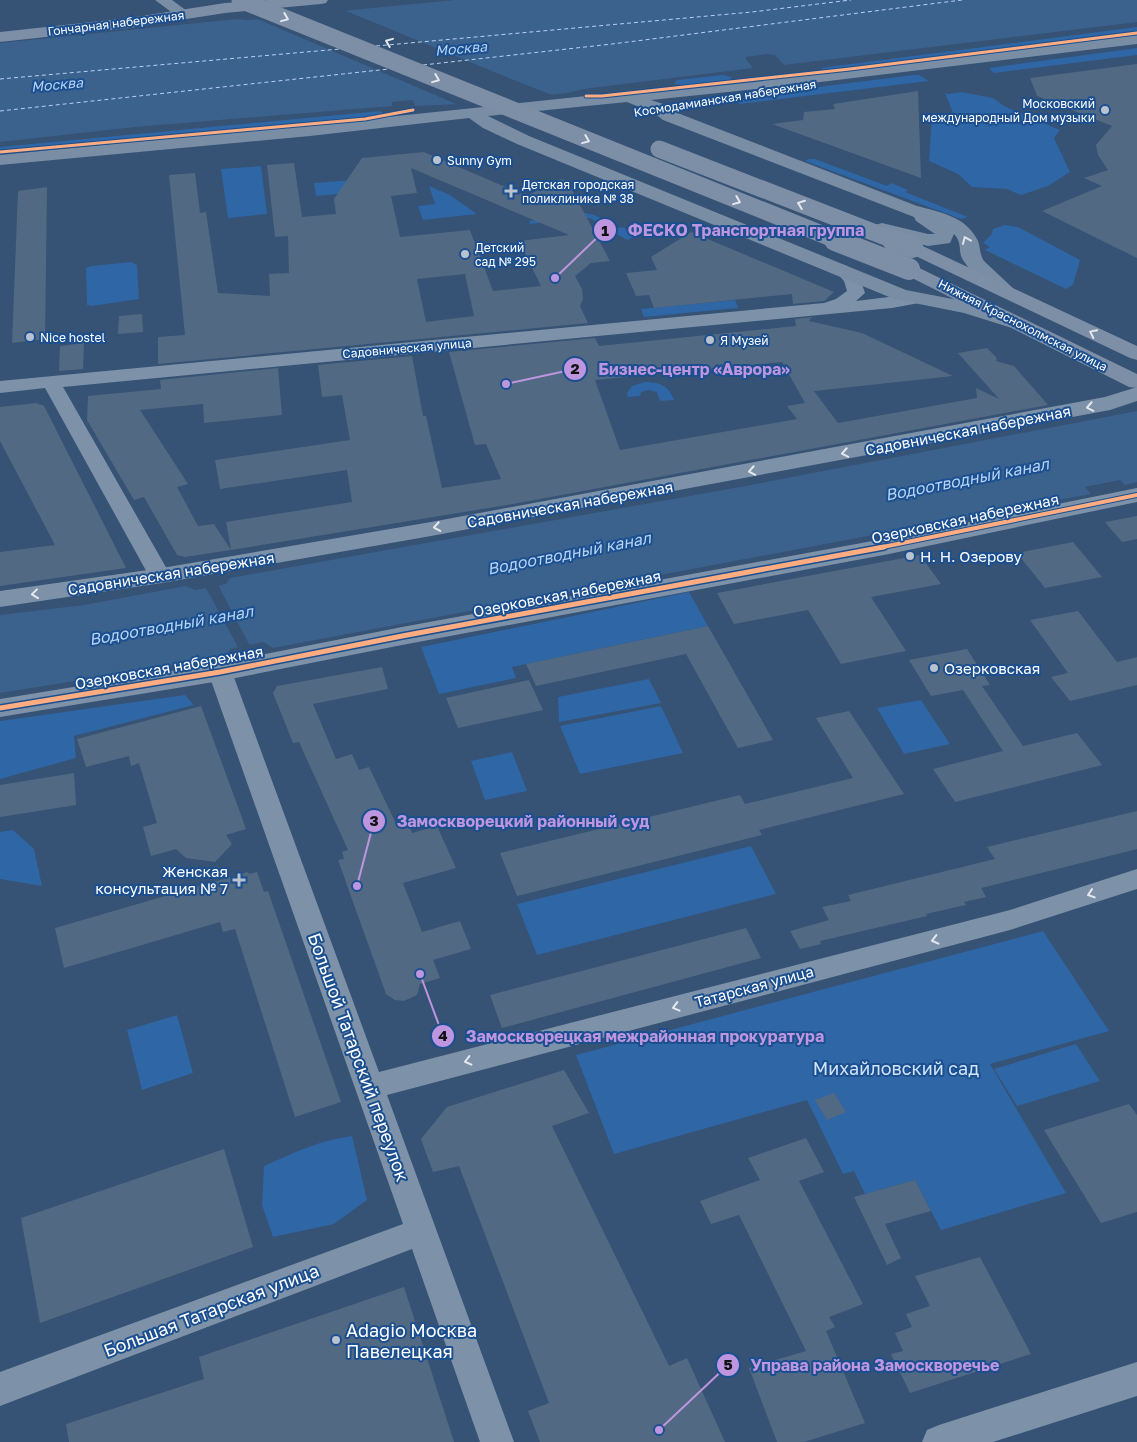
<svg xmlns="http://www.w3.org/2000/svg" width="1137" height="1442" viewBox="0 0 1137 1442" font-family="'Golos Text',sans-serif">
<rect width="100%" height="100%" fill="#365274"/>
<g fill="#2f66a5">
<polygon points="1137,27 1137,32 827,71 820,68"/>
<polygon points="1137,48 1137,55 994,73 989,68"/>
<polygon points="723,75 731,77 731,80 682,85 674,84 677,80"/>
<polygon points="913,75 919,75 929,81 740,104 736,101 826,86"/>
<polygon points="961,92 993,98 1004,106 1060,130 1054,138 1070,172 1048,186 1021,195 1007,189 972,187 958,174 929,161 932,115 953,113 945,93 948,94"/>
<polygon points="380,111 383,113 378,116 0,150 0,147"/>
<polygon points="809,159 815,159 887,186 891,183 908,190 905,192 968,217 961,219 805,161"/>
<polygon points="261,166 267,214 228,218 221,169"/>
<polygon points="368,179 370,191 316,196 314,183"/>
<polygon points="429,186 450,195 477,214 423,220 418,206 435,204"/>
<polygon points="581,212 594,215 611,223 606,225 615,229 622,227 634,233 634,237 627,240 590,218 529,224 530,221 561,214"/>
<polygon points="1005,225 1018,227 1080,260 1073,285 1066,289 985,250 990,247 983,243 992,234 993,229"/>
<polygon points="131,262 137,265 139,299 92,306 87,305 86,268 91,266"/>
<polygon points="735,300 738,307 737,308 644,317 641,309"/>
<path d="M 645,382 C 660,382 669,386 674,400 L 660,401 L 657,392 L 649,390 L 641,392 L 640,396 L 628,397 L 627,393 L 632,386 Z"/>
<polygon points="689,592 708,626 512,667 516,678 439,694 421,647"/>
<polygon points="649,679 661,703 559,722 558,697"/>
<polygon points="185,695 194,705 74,736 76,758 0,779 0,721"/>
<polygon points="921,700 950,744 904,754 877,708"/>
<polygon points="661,706 683,753 580,774 560,726"/>
<polygon points="512,752 527,791 485,800 471,761"/>
<polygon points="13,830 34,849 42,886 0,879 0,832"/>
<polygon points="751,846 776,894 537,955 517,904"/>
<polygon points="1043,931 1109,1031 990,1064 1066,1193 941,1230 915,1180 865,1194 854,1171 843,1174 807,1100 614,1154 576,1055"/>
<polygon points="177,1015 193,1073 142,1090 127,1030"/>
<polygon points="1076,1044 1100,1081 1017,1106 994,1069"/>
<path d="M 352,1136 L 367,1200 L 334,1224 L 273,1237 L 262,1205 L 264,1166 C 293,1153 320,1140 352,1136 Z"/>
</g>
<g fill="#3b618d">
<polygon points="455,0 1137,0 1137,22 784,65 775,55 767,54 746,57 746,59 753,68 584,89 567,93 463,104 415,106 413,100 392,102 392,106 135,127 0,142 0,43 237,19 248,20"/>
<polygon points="1137,411 1137,482 1125,485 1120,480 1085,487 1091,494 273,648 263,642 230,649 227,657 0,693 0,615 84,605 185,586 196,590 226,584 230,578 740,487"/>
</g>
<g fill="#365274">
<polygon points="341,9 511,79 557,97 461,106 253,17"/>
<polygon points="217,583 250,646 239,649 205,586"/>
</g>
<g fill="none" stroke-linecap="round" stroke-linejoin="round">
<g stroke="#b5d3f5" stroke-width="1" stroke-dasharray="4 3" stroke-linecap="butt">
<polyline points="376,46 752,12 851,0"/>
<polyline points="423,65 612,44 962,0"/>
<polyline points="0,79 340,49"/>
<polyline points="0,111 389,69"/>
</g>
</g>
<g fill="#526984" fill-rule="evenodd">
<polygon points="1137,64 1137,258 1042,211 1102,186 1084,178 1108,170 1098,155 1096,145 1112,126 1037,96 1030,78"/>
<polygon points="918,91 921,178 772,124 803,120 804,112 835,109 833,104"/>
<path d="M 424,152 L 526,196 L 561,179 L 567,181 L 610,261 L 591,263 L 575,276 L 582,289 L 583,299 L 580,306 L 588,323 L 158,364 L 158,337 L 185,335 L 169,175 L 195,173 L 200,213 L 206,212 L 218,293 L 270,296 L 269,274 L 289,273 L 288,236 L 275,237 L 267,165 L 294,163 L 302,217 L 336,214 L 334,199 L 362,158 ZM 411,168 L 569,235 L 519,241 L 541,286 L 493,291 L 470,230 L 400,237 L 391,196 L 417,193 ZM 465,274 L 474,316 L 426,322 L 417,279 Z"/>
<polygon points="47,187 45,339 12,343 18,191"/>
<polygon points="691,232 741,253 834,292 824,301 793,304 792,294 654,308 649,295 636,296 626,273 657,270 651,257"/>
<polygon points="142,314 143,332 118,334 119,316"/>
<path d="M 812,317 L 809,321 L 862,333 L 953,376 L 814,391 L 838,423 L 977,398 L 976,388 L 999,399 L 958,353 L 987,348 L 997,358 L 996,361 L 1014,366 L 1048,405 L 513,504 L 231,550 L 226,522 L 352,502 L 347,470 L 220,489 L 215,460 L 350,440 L 342,395 L 322,397 L 318,365 L 412,356 L 423,416 L 426,416 L 442,488 L 501,479 L 486,444 L 475,445 L 449,352 L 595,338 L 599,346 L 796,326 L 795,319 ZM 782,362 L 805,403 L 787,406 L 797,419 L 620,450 L 595,380 Z"/>
<polygon points="84,343 83,369 59,371 60,346"/>
<polygon points="278,368 282,415 204,423 203,404 140,410 188,484 177,487 198,526 214,524 231,550 185,557 177,555 144,497 134,500 87,420 88,396 161,389 160,380"/>
<polygon points="36,403 44,406 126,568 0,586 0,552 55,545 0,441 0,407"/>
<polygon points="1137,516 1137,539 1122,542 1105,522"/>
<polygon points="1073,542 1102,577 1045,588 1017,553"/>
<polygon points="920,555 941,584 871,597 906,651 841,664 808,610 734,624 717,593"/>
<polygon points="1078,611 1117,662 1137,657 1137,685 1070,701 1051,677 1068,673 1030,620"/>
<polygon points="708,626 773,740 738,748 686,654 536,686 526,664"/>
<polygon points="967,649 990,685 982,686 1023,746 1077,733 1102,765 955,802 933,769 1003,751 963,690 931,696 909,660"/>
<polygon points="382,667 388,689 313,704 336,759 352,754 359,770 369,767 398,828 409,825 412,833 437,826 456,868 403,883 422,932 460,921 471,949 433,960 440,978 420,984 417,995 404,1001 395,1000 386,994 338,860 344,859 342,852 348,850 299,742 293,743 273,693 277,686"/>
<polygon points="529,680 543,710 458,728 446,698"/>
<polygon points="201,706 246,829 226,835 232,844 215,862 186,858 176,849 151,856 143,827 157,823 139,763 131,766 129,756 86,767 77,739"/>
<polygon points="849,711 904,794 759,830 762,835 517,896 500,853 740,795 745,804 853,778 816,718"/>
<polygon points="74,773 76,805 0,817 0,785"/>
<polygon points="1137,811 1137,849 981,888 986,897 964,902 966,905 926,914 927,916 820,941 821,944 800,949 790,931 829,920 822,907 851,901 848,895 995,859 987,847"/>
<polygon points="248,872 249,874 257,872 264,892 268,891 341,1102 295,1117 235,929 223,932 220,922 64,968 55,928"/>
<polygon points="746,928 761,958 502,1028 490,995"/>
<polygon points="564,1070 589,1113 552,1126 669,1366 687,1358 725,1442 540,1442 528,1411 549,1403 459,1166 433,1172 421,1139 447,1107"/>
<polygon points="834,1093 846,1112 827,1120 815,1100"/>
<polygon points="1129,1104 1137,1115 1137,1212 1101,1223 1044,1130"/>
<polygon points="806,1138 824,1172 799,1181 863,1304 829,1317 835,1327 826,1331 865,1423 804,1442 777,1442 749,1368 806,1351 739,1215 711,1224 700,1201 760,1180 748,1158"/>
<polygon points="224,1149 253,1247 40,1323 21,1218"/>
<polygon points="915,1180 931,1211 885,1224 901,1258 887,1265 854,1197"/>
<polygon points="980,1257 1031,1354 910,1393 891,1354 903,1351 895,1333 912,1327 906,1314 930,1306 915,1276"/>
<polygon points="404,1287 454,1442 69,1442 66,1424 204,1379 199,1357"/>
</g>
<g fill="none" stroke-linecap="round" stroke-linejoin="round">
<g fill="#7d92a8" fill-rule="evenodd">
<path d="M 841,264 C 856,268 861,280 865,293 L 856,301 L 913,294 L 919,295 L 922,299 L 919,303 L 892,308 L 63,387 L 171,576 L 168,581 L 160,583 L 152,581 L 149,576 L 45,388 L 0,393 L 0,381 L 824,303 L 836,299 L 847,291 L 844,281 L 833,269 L 835,265 Z"/>
<polygon points="220,664 228,667 232,672 379,1072 1010,910 1137,869 1137,889 1010,930 387,1095 514,1442 480,1442 412,1249 0,1406 0,1372 403,1224 208,672 212,667"/>
<polygon points="1137,1362 1137,1396 993,1442 922,1442 927,1430 939,1425"/>
</g>
<g fill="#7d92a8" fill-rule="evenodd">
<polygon points="1137,387 1137,401 1110,410 431,536 162,583 0,607 0,591 162,568 431,522 1105,397"/>
<polygon points="1137,488 1137,502 889,554 402,645 220,681 0,717 0,699 220,663 402,627 889,538"/>
</g>
<g fill="#798da4" fill-rule="evenodd">
<polygon points="155,0 172,0 191,14 188,17 178,17"/>
<path d="M 1137,34 L 1137,44 L 787,86 L 651,100 L 666,105 L 675,112 L 917,206 C 939,212 965,216 977,239 C 981,246 979,254 984,261 L 1015,290 L 1012,294 C 1008,295 1005,296 1000,295 C 990,291 965,267 961,256 C 959,248 961,241 954,234 L 950,243 L 928,246 L 875,233 L 873,229 L 875,225 L 882,223 L 928,234 L 935,234 L 916,221 L 914,217 L 663,120 L 654,113 L 627,102 L 488,116 L 529,136 L 906,290 L 968,302 L 1019,318 L 1022,322 L 1019,326 L 1012,328 L 964,313 L 894,299 L 517,144 L 483,128 L 469,118 L 310,136 L 0,165 L 0,155 C 380,119 759,79 1137,34 Z"/>
</g>
<g fill="#7d8ea7" fill-rule="evenodd">
<polygon points="267,0 328,0 326,3 321,4 225,13 129,28 0,42 0,32 129,18 225,3"/>
<polygon points="912,241 1137,346 1137,360 1130,358 905,251 902,247 905,243"/>
<polygon points="909,263 1137,374 1137,388 1129,387 902,273 899,269 902,265"/>
</g>
<g stroke="#7d8ea7" stroke-width="17">
<polyline points="240,0 839,241"/>
<polyline points="659,149 896,241"/>
</g>
<g stroke="#7d8ea7" stroke-width="22">
<polyline points="835,240 909,269"/>
<polyline points="893,240 912,247"/>
</g>
<g stroke="#1b4f8f" stroke-width="5">
<g id="cycleway-far2">
<polyline points="586,96 602,96 850,69 1137,33"/>
<polyline points="0,152 365,119 413,110"/>
</g>
</g>
<g stroke="#1b4f8f" stroke-width="6">
<polyline id="cycleway-far1" points="878,548 1137,495"/>
</g>
<g stroke="#1b4f8f" stroke-width="8">
<polyline id="cycleway" points="0,708 220,672 402,636 884,547"/>
</g>
<use href="#cycleway-far2" stroke="#ffac80" stroke-width="3"/>
<use href="#cycleway-far1" stroke="#ffac80" stroke-width="4"/>
<use href="#cycleway" stroke="#ffac80" stroke-width="5"/>
</g>
<defs><path id="oneway-chevron" d="M-2-3.5L2.5 0L-2 3.5" fill="none" stroke-width="1.6" stroke-linecap="round" stroke-linejoin="round" transform="scale(1.25)"/></defs>
<g stroke="#e5e8ed">
<use href="#oneway-chevron" transform="translate(285 18) rotate(22)"/>
<use href="#oneway-chevron" transform="translate(389 42) rotate(-158)"/>
<use href="#oneway-chevron" transform="translate(436 79) rotate(22)"/>
<use href="#oneway-chevron" transform="translate(586 140) rotate(22)"/>
<use href="#oneway-chevron" transform="translate(737 201) rotate(22)"/>
<use href="#oneway-chevron" transform="translate(801 204) rotate(-159)"/>
<use href="#oneway-chevron" transform="translate(1093 333) rotate(-154)"/>
</g>
<use stroke="#dee2e8" href="#oneway-chevron" transform="translate(966 240) rotate(-113)"/>
<g stroke="#e5e9ee">
<use href="#oneway-chevron" transform="translate(1090 407) rotate(169)"/>
<use href="#oneway-chevron" transform="translate(845 453) rotate(169)"/>
<use href="#oneway-chevron" transform="translate(752 471) rotate(169)"/>
<use href="#oneway-chevron" transform="translate(437 527) rotate(170)"/>
<use href="#oneway-chevron" transform="translate(35 594) rotate(173)"/>
<use href="#oneway-chevron" transform="translate(1091 894) rotate(162)"/>
<use href="#oneway-chevron" transform="translate(935 940) rotate(166)"/>
<use href="#oneway-chevron" transform="translate(676 1007) rotate(165)"/>
<use href="#oneway-chevron" transform="translate(468 1061) rotate(166)"/>
</g>
<g fill="#b9c2ce" stroke="#1b4f8f" stroke-width="2">
<circle cx="1105" cy="110" r="5"/>
<circle cx="437" cy="160" r="5"/>
<path d="M508.5 183.5h5v5h5v5h-5v5h-5v-5h-5v-5h5z"/>
<circle cx="465" cy="254" r="5"/>
<circle cx="30" cy="337" r="5"/>
<circle cx="710" cy="340" r="5"/>
<circle cx="910" cy="556" r="5"/>
<circle cx="934" cy="668" r="5"/>
<path d="M236.5 872.5h5v5h5v5h-5v5h-5v-5h-5v-5h5z"/>
<circle cx="336" cy="1340" r="5"/>
</g>
<g text-anchor="middle" dominant-baseline="central" stroke-width="4" stroke-linejoin="round" paint-order="stroke">
<g font-size="12" fill="#fff" stroke="#1b4f8f">
<text transform="translate(116 23) rotate(-7)">Гончарная набережная</text>
<text transform="translate(725 98) rotate(-9)">Космодамианская набережная</text>
<text transform="translate(1023 325) rotate(27)">Нижняя Краснохолмская улица</text>
<text transform="translate(407 348) rotate(-5)">Садовническая улица</text>
</g>
<g font-size="12" fill="#fff" stroke="#1b4f8f" text-anchor="start">
<text x="1095" y="103" text-anchor="end">Московский<tspan x="1095" dy="14">международный Дом музыки</tspan></text>
<text x="447" y="160">Sunny Gym</text>
<text x="522" y="184">Детская городская<tspan x="522" dy="14">поликлиника № 38</tspan></text>
<text x="475" y="247">Детский<tspan x="475" dy="14">сад № 295</tspan></text>
<text x="40" y="337">Nice hostel</text>
<text x="720" y="340">Я Музей</text>
</g>
<g font-size="14" font-style="italic" fill="#b5d3f5" stroke="#1b4f8f">
<text transform="translate(461 48) rotate(-5)">Москва</text>
<text transform="translate(57 84) rotate(-5)">Москва</text>
</g>
<g font-size="15" fill="#fff" stroke="#1b4f8f">
<text transform="translate(968 430) rotate(-11)">Садовническая набережная</text>
<text transform="translate(570 504) rotate(-10)">Садовническая набережная</text>
<text transform="translate(965 518) rotate(-12)">Озерковская набережная</text>
<text transform="translate(171 573) rotate(-9)">Садовническая набережная</text>
<text transform="translate(567 593) rotate(-11)">Озерковская набережная</text>
<text transform="translate(169 667) rotate(-10)">Озерковская набережная</text>
<text transform="translate(754 986) rotate(-15)">Татарская улица</text>
</g>
<g font-size="15" fill="#fff" stroke="#1b4f8f" text-anchor="start">
<text x="920" y="556">Н. Н. Озерову</text>
<text x="944" y="668">Озерковская</text>
<text x="228" y="871" text-anchor="end">Женская<tspan x="228" dy="17">консультация № 7</tspan></text>
</g>
<g font-size="16" font-style="italic" fill="#b5d3f5" stroke="#1b4f8f">
<text transform="translate(967 479) rotate(-11)">Водоотводный канал</text>
<text transform="translate(569 553) rotate(-11)">Водоотводный канал</text>
<text transform="translate(171 625) rotate(-10)">Водоотводный канал</text>
</g>
<g font-size="18" fill="#fff" stroke="#1b4f8f">
<text transform="translate(359 1057) rotate(70)">Большой Татарский переулок</text>
<text transform="translate(211 1310) rotate(-21)">Большая Татарская улица</text>
</g>
<g font-size="18" fill="#cfe3fa" stroke="#1b4f8f">
<text x="896" y="1068">Михайловский сад</text>
</g>
<g font-size="18" fill="#fff" stroke="#1b4f8f" text-anchor="start">
<text x="346" y="1330">Adagio Москва<tspan x="346" dy="21">Павелецкая</tspan></text>
</g>
</g>
<path fill="none" stroke="#bd96df" stroke-width="2" d="M555 278L605 230M506 384L575 369M357 886L374 821M420 974L443 1036M659 1430L728 1365"/>
<g fill="#bd96df" stroke="#1b4f8f" stroke-width="2">
<circle cx="555" cy="278" r="5"/>
<circle cx="506" cy="384" r="5"/>
<circle cx="357" cy="886" r="5"/>
<circle cx="420" cy="974" r="5"/>
<circle cx="659" cy="1430" r="5"/>
<circle cx="605" cy="230" r="12"/>
<circle cx="575" cy="369" r="12"/>
<circle cx="374" cy="821" r="12"/>
<circle cx="443" cy="1036" r="12"/>
<circle cx="728" cy="1365" r="12"/>
</g>
<g font-size="15" text-anchor="middle" font-weight="bold" fill="#111">
<text x="605" y="236">1</text>
<text x="575" y="374">2</text>
<text x="374" y="826">3</text>
<text x="443" y="1041">4</text>
<text x="728" y="1370">5</text>
</g>
<g font-size="16" text-anchor="middle" font-weight="bold" fill="#bd96df" stroke="#1b4f8f" stroke-width="4" stroke-linejoin="round" paint-order="stroke">
<text x="746" y="236">ФЕСКО Транспортная группа</text>
<text x="694" y="375">Бизнес-центр «Аврора»</text>
<text x="523" y="827">Замоскворецкий районный суд</text>
<text x="645" y="1042">Замоскворецкая межрайонная прокуратура</text>
<text x="875" y="1371">Управа района Замоскворечье</text>
</g>
</svg>
